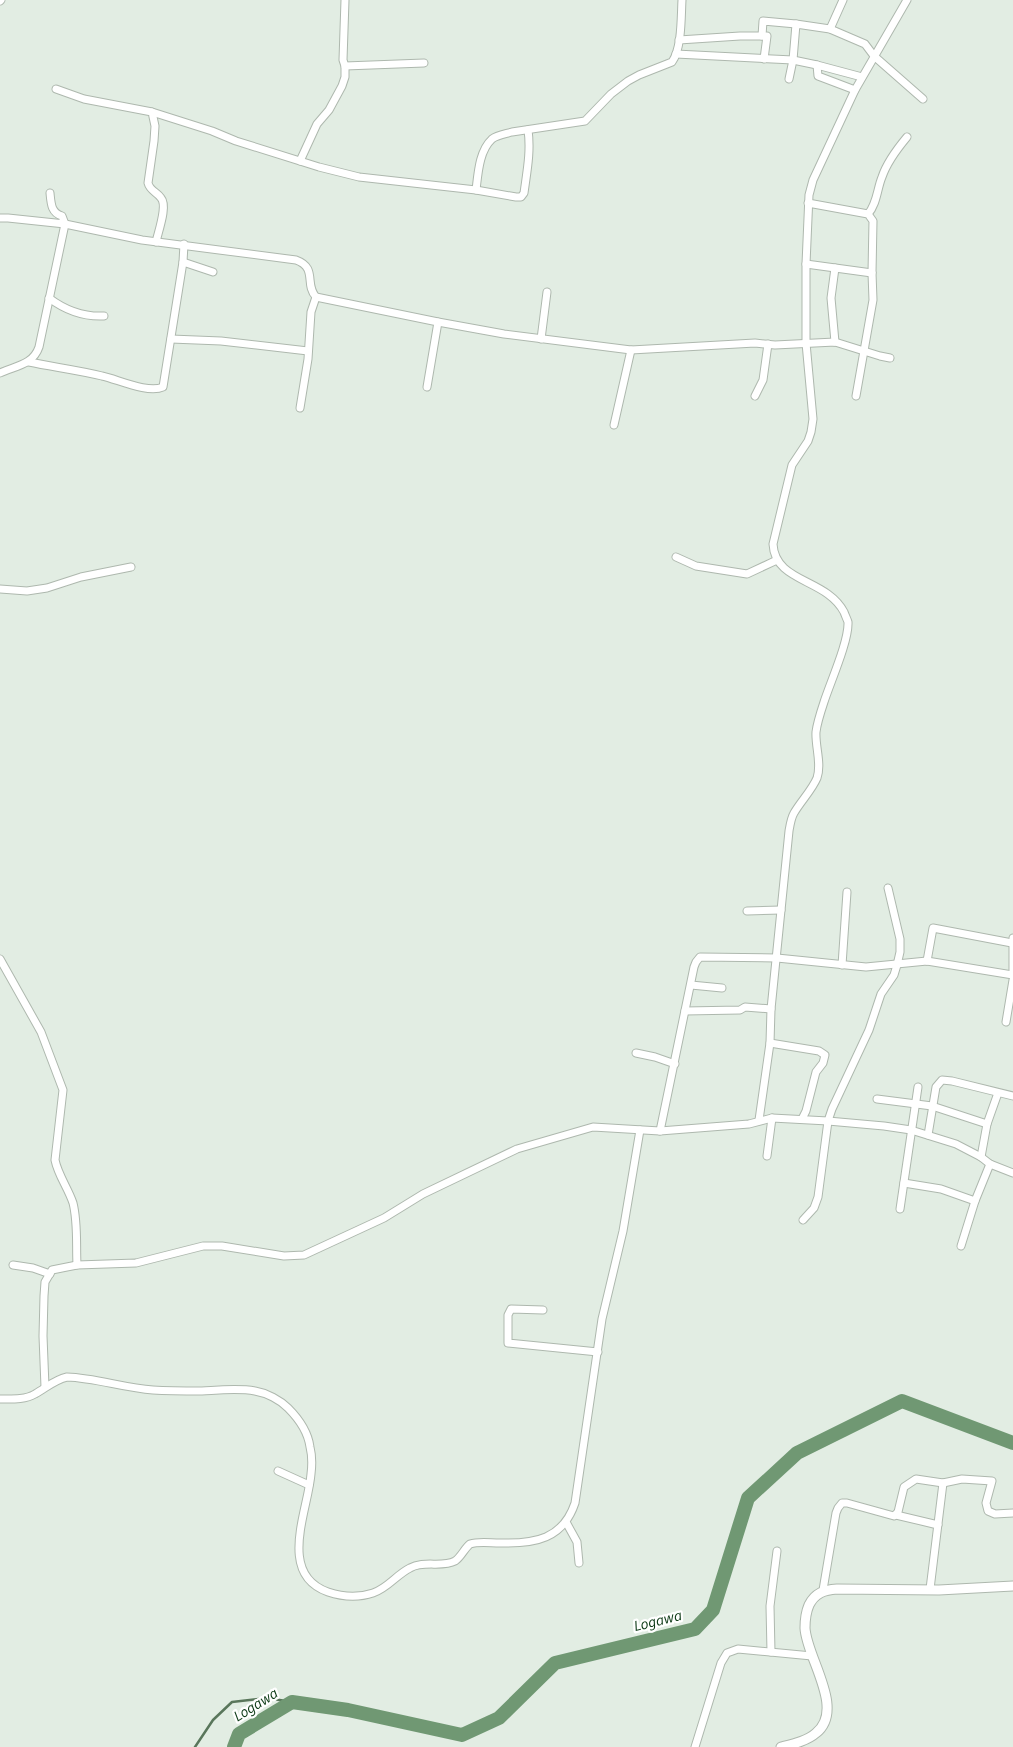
<svg xmlns="http://www.w3.org/2000/svg" width="1013" height="1747" viewBox="0 0 1013 1747" font-family="'Source Sans 3',sans-serif">
<rect width="100%" height="100%" fill="#e2ede3"/>
<g fill="none" stroke-linecap="round" stroke-linejoin="round">
<polyline stroke="#59765b" stroke-width="2.5" points="195,1747 213,1720 232,1702 267,1698 292,1702"/>
<polyline stroke="#709873" stroke-width="14" points="234,1747 239,1734 292,1702 348,1710 462,1735 499,1718 555,1663 695,1629 713,1610 748,1498 797,1453 902,1401 1013,1443"/>
<g stroke="#aeb8ae" stroke-width="9">
<g id="minor">
<polyline points="0,1 1,0"/>
<polyline points="830,29 843,0"/>
<polyline points="762,36 763,21 796,24"/>
<polyline points="679,40 740,36 767,36 764,59"/>
<polyline points="676,54 793,60 817,65 862,77"/>
<polyline points="817,65 818,76 855,90"/>
<polyline points="345,66 424,63"/>
<polyline points="789,79 793,60 796,24 830,29 865,44 874,56 923,99"/>
<path d="M 56,89 L 84,99 L 152,112 L 155,126 L 154,141 L 148,183 C 150,191 157,192 161,198 C 168,206 158,232 156,242"/>
<path d="M 152,112 L 212,131 L 236,141 L 319,167 L 359,177 L 476,190 L 516,197 L 521,197 L 524,193 C 527,171 531,151 528,130"/>
<polyline points="300,161 317,124 329,110 342,86 345,77 345,66 343,60 345,0"/>
<path d="M 476,190 C 478,174 479,151 492,139 C 497,135 505,134 512,132 L 585,121 L 611,94 L 628,81 L 639,75 L 672,62 C 682,48 681,17 682,0"/>
<polyline points="808,203 868,214 873,221 872,273 873,300 856,396"/>
<path d="M 868,214 C 877,204 877,189 882,177 C 887,162 897,149 907,137"/>
<path d="M 0,218 L 8,218 L 65,224 L 142,240 L 296,260 C 318,268 304,284 316,297 L 438,322 L 504,334 L 631,350 L 755,343 L 775,345 L 835,342 L 880,356 L 890,358"/>
<polyline points="183,262 213,272"/>
<polyline points="806,264 872,273"/>
<polyline points="835,268 831,298 835,342"/>
<path d="M 49,298 C 65,310 84,317 104,316"/>
<polyline points="171,339 221,341 308,351"/>
<polyline points="541,339 547,292"/>
<path d="M 29,362 C 53,367 78,370 102,376 C 117,379 148,394 163,387 L 183,262 L 184,244"/>
<path d="M 0,373 C 15,366 33,365 39,347 L 65,224 L 62,216 C 51,213 51,203 50,193"/>
<polyline points="427,387 438,322"/>
<polyline points="755,396 763,380 768,344"/>
<polyline points="300,408 308,359 311,312 316,297"/>
<polyline points="614,425 631,350"/>
<polyline points="676,557 696,566 747,574 777,560"/>
<polyline points="0,589 27,591 47,588 81,577 131,567"/>
<polyline points="747,911 781,910"/>
<polyline points="1013,938 1013,971"/>
<path d="M 0,959 L 41,1032 L 63,1090 L 55,1160 C 58,1175 68,1188 73,1203 C 78,1223 76,1244 77,1265"/>
<polyline points="927,961 933,928 1012,943"/>
<polyline points="842,965 847,892"/>
<polyline points="691,985 722,988"/>
<polyline points="685,1011 740,1010 745,1007 771,1009"/>
<polyline points="1006,1022 1013,980"/>
<polyline points="770,1043 819,1051 825,1055 823,1063 816,1072 806,1111 802,1119"/>
<polyline points="636,1053 655,1057 675,1064"/>
<polyline points="877,1099 932,1106 987,1124"/>
<path d="M 759,1120 L 770,1043 L 771,1009 L 789,831 C 790,825 791,818 794,813 C 801,801 812,790 817,778 C 822,764 815,746 816,732 C 817,723 821,711 824,702 C 830,683 849,641 848,622 C 847,619 845,615 844,612 C 826,578 775,583 773,544 L 792,465 L 808,441 L 811,432 L 813,419 L 806,343 L 806,264 L 809,195 L 813,180 L 855,90 L 907,0"/>
<polyline points="660,1131 694,967 696,962 700,957 777,958 866,967 927,961 1013,975"/>
<polyline points="928,1135 936,1087 942,1080 952,1081 1013,1096"/>
<polyline points="767,1156 772,1118"/>
<polyline points="981,1157 987,1124 998,1093"/>
<polyline points="904,1183 941,1189 975,1201"/>
<polyline points="900,1209 918,1087"/>
<polyline points="803,1220 814,1208 818,1197 828,1121 832,1109 869,1030 881,994 894,975 897,965 900,952 900,939 888,888"/>
<polyline points="961,1246 975,1201 990,1164"/>
<polyline points="13,1265 33,1268 50,1274"/>
<polyline points="543,1310 511,1309 508,1315 508,1343 598,1352"/>
<polyline points="45,1387 43,1336 44,1296 45,1282 52,1270 77,1265 136,1263 203,1246 222,1246 284,1256 304,1255 384,1218 423,1194 517,1149 593,1127 660,1131 749,1124 772,1118 828,1121 884,1126 911,1130 956,1144 981,1157 990,1164 1013,1173"/>
<path d="M 0,1399 C 11,1399 25,1400 35,1394 C 46,1388 54,1380 67,1377 C 96,1378 124,1388 153,1390 C 169,1391 186,1391 202,1391 C 220,1390 238,1388 255,1391 C 267,1393 280,1400 288,1408 C 299,1419 308,1432 310,1447 C 312,1455 312,1466 311,1474 C 308,1511 277,1574 328,1592 C 343,1597 358,1598 373,1593 C 388,1588 396,1575 410,1568 C 424,1560 442,1568 455,1561 C 461,1557 464,1549 470,1544 C 479,1541 490,1543 500,1543 C 535,1544 563,1539 575,1503 L 602,1319 L 623,1231 L 640,1130"/>
<polyline points="278,1471 309,1485"/>
<polyline points="896,1515 938,1525"/>
<polyline points="566,1522 577,1542 579,1563"/>
<polyline points="930,1589 943,1483"/>
<polyline points="823,1590 836,1513 838,1508 842,1503 847,1503 894,1516 898,1512 904,1487 916,1479 943,1483 962,1479 992,1481 986,1503 988,1511 995,1514 1013,1513"/>
<polyline points="771,1652 770,1606 777,1551"/>
<polyline points="695,1747 721,1663 727,1653 738,1649 812,1656"/>
</g>
</g>
<g stroke="#aeb8ae" stroke-width="11">
<path id="major" d="M 781,1747 C 793,1744 807,1741 816,1733 C 846,1709 806,1657 805,1628 C 805,1621 806,1612 809,1605 C 815,1593 824,1590 837,1589 L 939,1590 L 1013,1586"/>
</g>
<use href="#minor" stroke="#fff" stroke-width="7"/>
<use href="#major" stroke="#fff" stroke-width="9"/>
</g>
<g text-anchor="middle" dominant-baseline="central" stroke-width="4.5" stroke-linejoin="round" paint-order="stroke">
<g font-size="15" font-style="italic" fill="#0b3914" stroke="#fff">
<text transform="translate(658 1621) rotate(-14)">Logawa</text>
<text transform="translate(256 1705) rotate(-32)">Logawa</text>
</g>
</g>
</svg>
